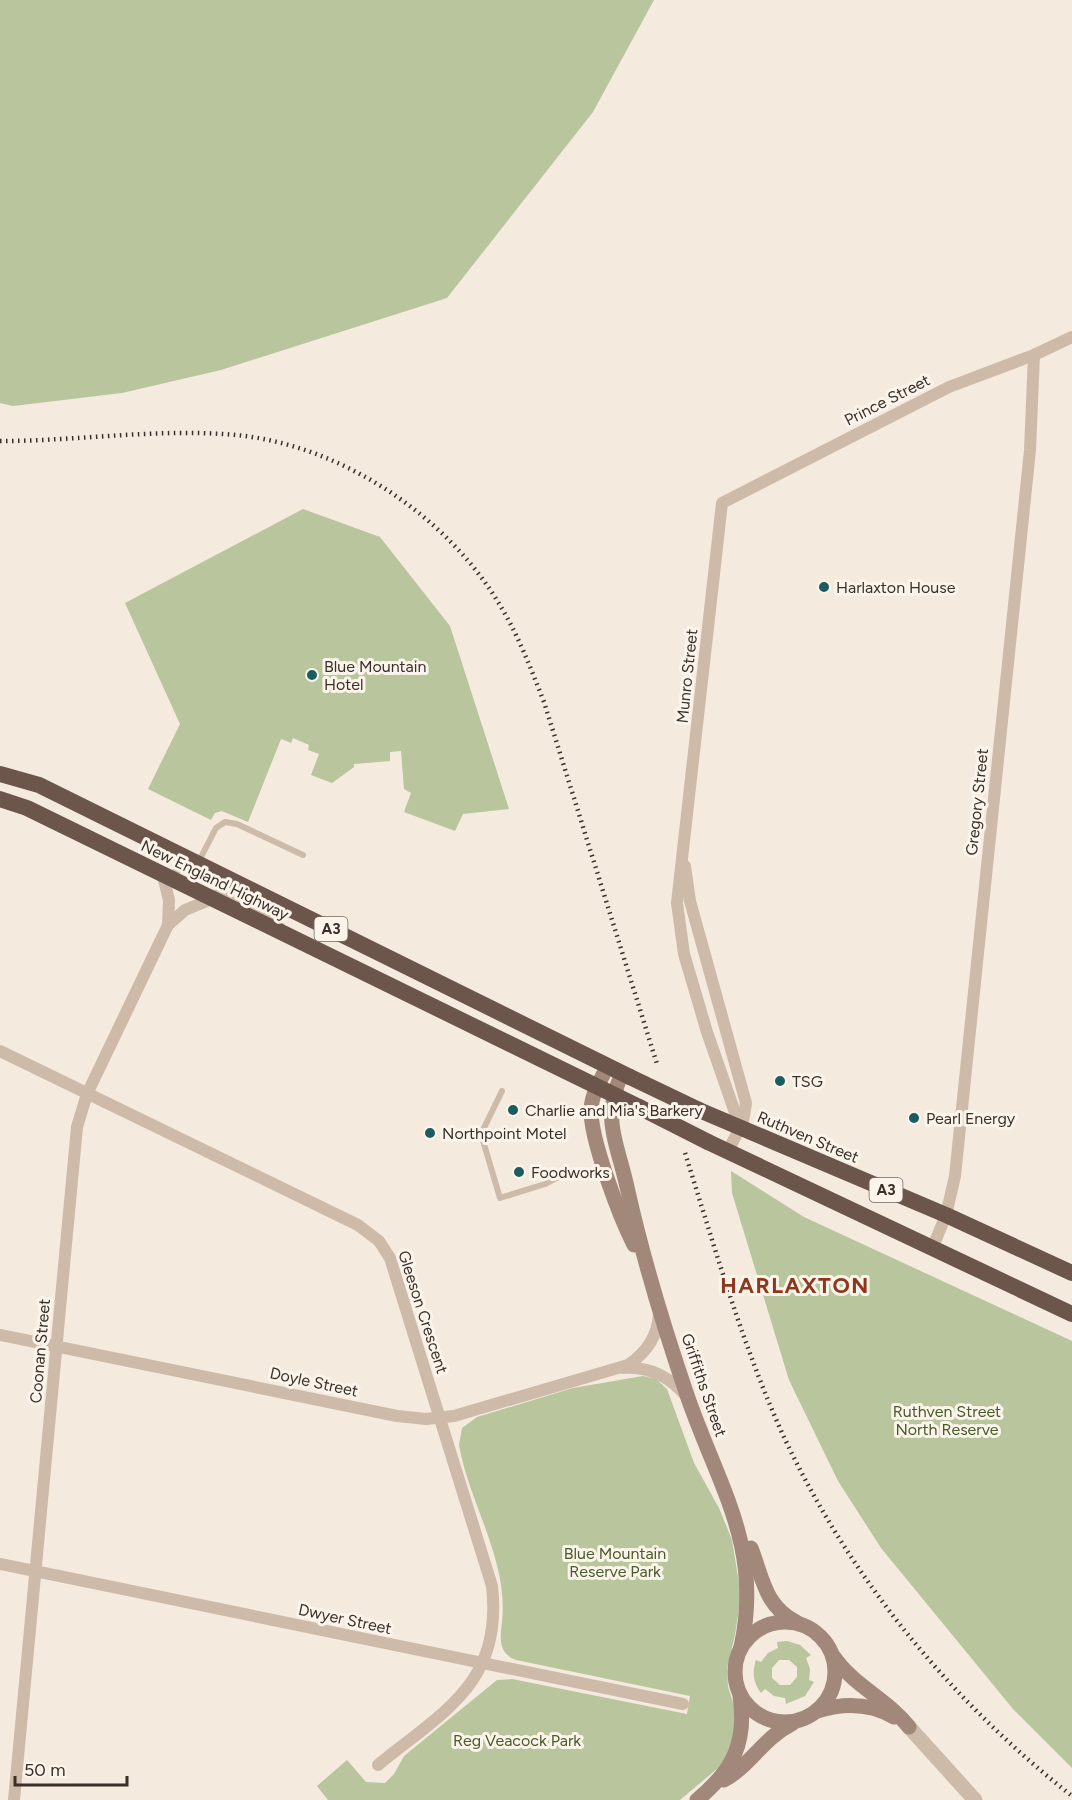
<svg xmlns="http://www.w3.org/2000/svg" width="1072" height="1800" viewBox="0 0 1072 1800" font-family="Figtree,sans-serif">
<rect width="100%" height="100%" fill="#f4eade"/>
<g fill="#b8c59d" fill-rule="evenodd">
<polygon points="0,0 654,0 593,112 447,298 221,370 122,393 13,406 0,403"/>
<polygon points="303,509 380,537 450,626 509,809 463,814 455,831 404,812 411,793 404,789 401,751 390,752 390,761 354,764 354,767 332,783 311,775 319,754 308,750 309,745 293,738 291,743 281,739 248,822 222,811 215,813 211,820 148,789 180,724 125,603"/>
<polygon points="731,1171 804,1217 1072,1341 1072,1768 1013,1709 881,1548 838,1481 789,1380 732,1193"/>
<path d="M 643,1376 L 656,1379 L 667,1389 L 694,1463 L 719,1508 L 732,1540 L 741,1595 L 735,1635 L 727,1668 L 728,1687 L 737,1714 L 731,1749 L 718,1768 L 680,1800 L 328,1800 L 317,1786 L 347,1760 L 366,1782 L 385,1783 L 394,1774 L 404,1756 L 497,1680 L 512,1679 L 687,1714 L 690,1696 L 516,1660 C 498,1653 500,1638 502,1622 C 509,1561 469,1503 459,1445 L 462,1428 L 477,1417 L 573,1388 Z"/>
<path d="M 787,1641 L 800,1645 L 811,1655 L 806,1658 L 810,1669 L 809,1680 L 814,1682 L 805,1696 L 786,1704 L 785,1698 L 774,1696 L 765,1689 L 761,1693 C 753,1682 752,1672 756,1660 L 761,1662 L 768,1653 L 778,1648 L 777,1642 ZM 779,1660 L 789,1660 L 797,1667 L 797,1677 L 790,1685 L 780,1685 L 772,1678 L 772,1668 Z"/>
</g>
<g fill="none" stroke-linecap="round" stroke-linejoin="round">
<g stroke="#cebaa9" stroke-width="6">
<polyline points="198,863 216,828 225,822 237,824 303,855"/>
<polyline points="205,873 217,889 272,917 282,926"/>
<polyline points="169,874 194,865"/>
<polyline points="502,1091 481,1134 500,1198 545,1184 560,1176"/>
</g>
<g stroke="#cebaa9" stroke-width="12">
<polyline points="685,866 690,901 746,1103 743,1122 728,1151"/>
<polyline points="163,876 169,900 168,925"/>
<path d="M 0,1051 L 358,1225 L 379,1241 L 390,1258 L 492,1586 C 503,1683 444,1711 378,1765"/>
<polyline points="740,1127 707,1032 684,954 677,903 722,503 949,387 1034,355 1072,337"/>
<polyline points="932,1249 946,1215 955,1176 1030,450 1034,355"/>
<path d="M 0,1335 L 397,1416 L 426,1419 L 454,1416 L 628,1365 C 646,1353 658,1336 659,1313"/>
<path d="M 623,1368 C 649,1366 670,1377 686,1396"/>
<polyline points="0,1564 683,1704"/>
<polyline points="14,1800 77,1127 87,1094 168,925 185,910 212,899"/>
</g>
<polyline stroke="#cebaa9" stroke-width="15" points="909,1727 975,1800"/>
<g stroke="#a2887a" stroke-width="15">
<path d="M 608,1066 C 601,1079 592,1093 591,1109 C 590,1139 620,1217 634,1245"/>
<path d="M 622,1073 C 601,1121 617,1141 627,1187 C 643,1259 664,1328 688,1398 C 719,1487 763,1548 741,1647"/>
<path d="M 751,1548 C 763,1579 765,1606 796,1622"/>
<circle cx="785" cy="1672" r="50"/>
<path d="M 834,1657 C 854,1686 887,1699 909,1727"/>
<path d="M 817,1711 C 843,1703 870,1703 894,1717"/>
<path d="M 724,1780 C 750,1766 762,1739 793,1723"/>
<path d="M 697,1800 C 733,1770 747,1743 740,1696"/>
</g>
<g stroke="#6c564c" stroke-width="16">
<polyline points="0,774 39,785 630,1077"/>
<polyline points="0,799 27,808 639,1107"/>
<polyline points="699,1110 946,1215 1072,1273"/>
<polyline points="708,1142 1072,1314"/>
</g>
<g stroke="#3a2f29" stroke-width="4.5" stroke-dasharray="1.5 4.5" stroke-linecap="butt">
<path d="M 0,441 C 79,441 157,428 236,435 C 341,445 448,516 501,607 C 519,637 531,669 544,702 L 657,1064"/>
<path d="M 685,1153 C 715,1248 742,1344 783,1435 C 849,1577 950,1700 1072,1796"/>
</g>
<g stroke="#6c564c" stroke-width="16">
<polyline points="630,1077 699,1110"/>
<polyline points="639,1107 708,1142"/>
</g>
</g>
<g fill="#1c5b5f" stroke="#fbf4eb" stroke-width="2">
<circle cx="824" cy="587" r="6"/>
<circle cx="312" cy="675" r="6"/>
<circle cx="780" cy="1081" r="6"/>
<circle cx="513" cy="1110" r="6"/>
<circle cx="914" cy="1118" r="6"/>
<circle cx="430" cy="1133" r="6"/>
<circle cx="519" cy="1172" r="6"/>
</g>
<g text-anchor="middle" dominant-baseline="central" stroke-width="6" stroke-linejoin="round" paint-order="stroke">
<g fill="#fbf4eb" stroke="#746a63" stroke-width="1.5">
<rect x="314.5" y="917" width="33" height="24" rx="4.5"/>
<rect x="869.5" y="1178" width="33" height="24" rx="4.5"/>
</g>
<g font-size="15" font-weight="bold" fill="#3a2f29">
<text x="331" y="929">A3</text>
<text x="886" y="1190">A3</text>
</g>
<g font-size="16" fill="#3a2f29" stroke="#fbf4eb">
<text transform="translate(887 400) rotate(-27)">Prince Street</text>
<text transform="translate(687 676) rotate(-84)">Munro Street</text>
<text transform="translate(977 802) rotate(-84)">Gregory Street</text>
<text transform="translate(215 880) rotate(26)">New England Highway</text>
<text transform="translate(808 1137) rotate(23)">Ruthven Street</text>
<text transform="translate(423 1312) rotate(72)">Gleeson Crescent</text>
<text transform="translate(40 1351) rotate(-85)">Coonan Street</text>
<text transform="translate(314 1382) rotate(12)">Doyle Street</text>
<text transform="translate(704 1385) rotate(71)">Griffiths Street</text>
<text transform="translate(345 1619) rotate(12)">Dwyer Street</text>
</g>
<g font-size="16" fill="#3a2f29" stroke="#fbf4eb" text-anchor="start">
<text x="836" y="587">Harlaxton House</text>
<text x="324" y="666">Blue Mountain<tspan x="324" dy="18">Hotel</tspan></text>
<text x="792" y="1081">TSG</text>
<text x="525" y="1110">Charlie and Mia's Barkery</text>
<text x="926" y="1118">Pearl Energy</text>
<text x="442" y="1133">Northpoint Motel</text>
<text x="531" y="1172">Foodworks</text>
</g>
<g font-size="16" fill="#495b2b" stroke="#fbf4eb">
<text x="947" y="1411">Ruthven Street<tspan x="947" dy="18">North Reserve</tspan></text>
<text x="615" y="1553">Blue Mountain<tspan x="615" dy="18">Reserve Park</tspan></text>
<text x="517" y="1740">Reg Veacock Park</text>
</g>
<g font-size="22" font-weight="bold" letter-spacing="1.5" fill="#8f371d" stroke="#fbf4eb">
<text x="795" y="1285">HARLAXTON</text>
</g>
</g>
<path d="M15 1776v9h112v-9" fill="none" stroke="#3a2f29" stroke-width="3"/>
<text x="24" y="1776" font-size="18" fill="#3a2f29" stroke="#fbf4eb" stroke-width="4.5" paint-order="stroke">50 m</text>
</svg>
